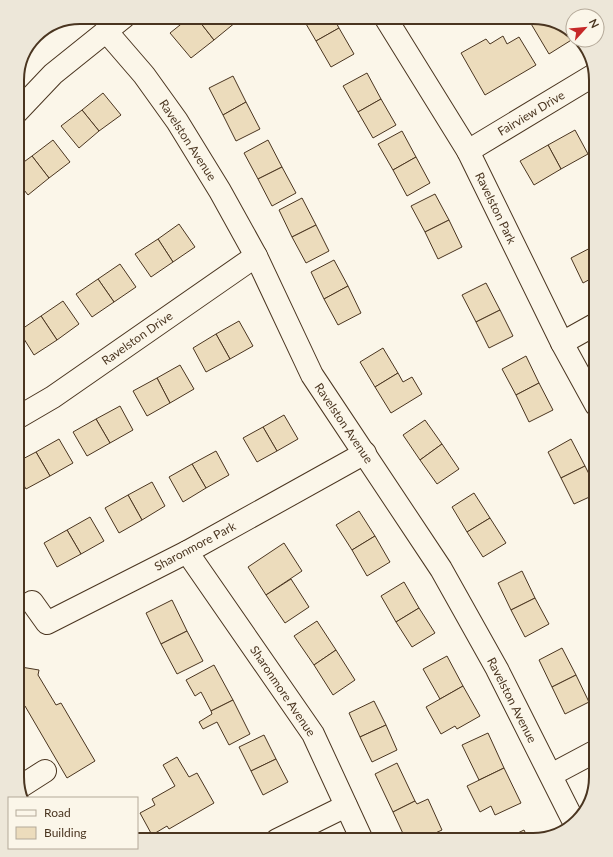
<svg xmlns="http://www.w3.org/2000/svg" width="613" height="857" viewBox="0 0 613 857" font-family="Lato,sans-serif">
<rect width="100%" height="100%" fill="#fbf6e9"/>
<g fill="#ecdcbc" stroke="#4a3520">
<polygon points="190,17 196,17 214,40 191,58 170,33"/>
<polygon points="196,17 232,17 236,22 214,40"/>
<polygon points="302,17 333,17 339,28 316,41"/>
<polygon points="527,17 536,17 564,26 573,39 549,54"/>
<polygon points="339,28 354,54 331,67 316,41"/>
<polygon points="503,36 507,44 519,37 536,65 485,95 461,53 486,39 490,44"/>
<polygon points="367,73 381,99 358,112 343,86"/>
<polygon points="233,76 246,102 223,115 209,88"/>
<polygon points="103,93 121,115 99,131 82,110"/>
<polygon points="381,99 396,125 373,138 358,112"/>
<polygon points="246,102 260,129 236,141 223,115"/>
<polygon points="82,110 99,131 79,148 61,126"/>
<polygon points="575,130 588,154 561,169 548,145"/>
<polygon points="402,131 416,157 393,170 378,144"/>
<polygon points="53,140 70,162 49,178 32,156"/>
<polygon points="268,140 282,167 258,179 244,153"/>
<polygon points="548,145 561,169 534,185 520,161"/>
<polygon points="32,156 49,178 28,195 17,181 17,167"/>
<polygon points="416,157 430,183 407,196 393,170"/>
<polygon points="282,167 296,193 272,206 258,179"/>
<polygon points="435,194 449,220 425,232 411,206"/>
<polygon points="302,198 316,225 292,237 279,210"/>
<polygon points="449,220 462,247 438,259 425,232"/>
<polygon points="179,224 195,247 173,262 158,239"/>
<polygon points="316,225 329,251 306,263 292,237"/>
<polygon points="158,239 173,262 151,277 135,254"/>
<polygon points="596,245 596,276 583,283 571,258"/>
<polygon points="334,260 348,286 324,299 311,272"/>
<polygon points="120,264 136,287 114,302 98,279"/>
<polygon points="98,279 114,302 92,317 76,294"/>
<polygon points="486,283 500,310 476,322 462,295"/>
<polygon points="348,286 361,313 338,325 324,299"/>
<polygon points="63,301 79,324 57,340 41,316"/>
<polygon points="500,310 513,336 489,348 476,322"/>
<polygon points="41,316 57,340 34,355 19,331"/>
<polygon points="239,321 253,346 230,359 216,334"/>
<polygon points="216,334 230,359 206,372 193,348"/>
<polygon points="383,348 398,373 375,387 360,362"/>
<polygon points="526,356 539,383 516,395 502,369"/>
<polygon points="180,365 194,389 170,403 157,378"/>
<polygon points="398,373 403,382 412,377 422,394 391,413 375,387"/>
<polygon points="157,378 170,403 147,416 133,391"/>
<polygon points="539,383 553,410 529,422 516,395"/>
<polygon points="120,406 133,430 110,443 96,419"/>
<polygon points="284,415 298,439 277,451 263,427"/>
<polygon points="96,419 110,443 87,456 73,432"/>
<polygon points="425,420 442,444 420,460 403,435"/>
<polygon points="263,427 277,451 257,462 243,438"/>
<polygon points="59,439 73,463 50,476 36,452"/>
<polygon points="571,439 585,466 561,478 548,452"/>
<polygon points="442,444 459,469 437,484 420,460"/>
<polygon points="216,451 229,475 206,488 192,464"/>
<polygon points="36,452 50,476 26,489 17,473 17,462"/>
<polygon points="192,464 206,488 183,502 169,477"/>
<polygon points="585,466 596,488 596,494 574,504 561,478"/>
<polygon points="152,482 165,506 142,520 128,495"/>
<polygon points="474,493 490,518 467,532 452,507"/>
<polygon points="128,495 142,520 119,533 105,508"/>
<polygon points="359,511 375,536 352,550 336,525"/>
<polygon points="90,517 104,541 81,554 67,530"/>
<polygon points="490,518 506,543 483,557 467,532"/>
<polygon points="596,525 596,543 589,528"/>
<polygon points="67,530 81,554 57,567 44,543"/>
<polygon points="375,536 390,562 367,576 352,550"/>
<polygon points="284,543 302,571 266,595 248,567"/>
<polygon points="522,571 535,598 511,610 498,583"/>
<polygon points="291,579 309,607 285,623 266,595"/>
<polygon points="404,582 419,608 396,622 381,596"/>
<polygon points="535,598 549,624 525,637 511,610"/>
<polygon points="172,600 187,631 161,644 146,613"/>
<polygon points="419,608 435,633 412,647 396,622"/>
<polygon points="317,621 336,650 314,665 294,636"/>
<polygon points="187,631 203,661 177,674 161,644"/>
<polygon points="562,648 576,675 552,687 539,660"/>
<polygon points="336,650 355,680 333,695 314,665"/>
<polygon points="447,656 463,686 440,699 423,669"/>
<polygon points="214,665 233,700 211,711 201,692 195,696 186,680"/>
<polygon points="21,667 39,670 38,675 56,705 61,703 95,761 67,778 25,706 17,711 17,678 19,677"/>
<polygon points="576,675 589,702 565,714 552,687"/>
<polygon points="463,686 480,716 457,729 455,726 441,734 426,707"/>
<polygon points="233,700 250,734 229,745 217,722 203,729 199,722 212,714 211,711"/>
<polygon points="374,701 386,725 360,737 349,713"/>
<polygon points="386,725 397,750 372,762 360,737"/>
<polygon points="488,733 504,768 479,780 462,745"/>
<polygon points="264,735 276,759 251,771 239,747"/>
<polygon points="177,757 189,777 197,773 214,803 169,829 167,826 152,835 140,813 155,805 152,799 175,786 163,765"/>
<polygon points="276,759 288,782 263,795 251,771"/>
<polygon points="397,763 415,801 393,812 375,774"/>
<polygon points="504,768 521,803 495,815 491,806 480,812 467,786"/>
<polygon points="428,799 442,830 431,835 433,839 431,840 406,840 393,812 415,801 417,804"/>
<polygon points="524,830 529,840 503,840"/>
</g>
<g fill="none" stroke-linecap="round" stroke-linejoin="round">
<g stroke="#4a3520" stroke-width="24">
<g id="minor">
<polyline points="385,17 468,151 562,343 596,405"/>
<polyline points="106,31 144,75 177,121 220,191 256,256 312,375 441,569 497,669 574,822"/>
<polyline points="17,112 53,74 124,17"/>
<polyline points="468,151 594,75"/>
<polyline points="562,343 596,324"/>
<polyline points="17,418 53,397 256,256"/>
<polyline points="187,552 313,734 362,840"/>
<polyline points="32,602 47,623 187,552 365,453"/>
<polyline points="551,775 596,751"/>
<polyline points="20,787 45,771"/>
<polyline points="277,840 346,806"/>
</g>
</g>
<use href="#minor" stroke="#fbf6e9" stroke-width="22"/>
</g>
<g text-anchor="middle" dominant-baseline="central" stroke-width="3" stroke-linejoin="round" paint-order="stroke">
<g font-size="12" fill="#4a3520" stroke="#fbf6e9">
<text transform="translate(531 113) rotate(-31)">Fairview Drive</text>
<text transform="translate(188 140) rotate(57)">Ravelston Avenue</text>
<text transform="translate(496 208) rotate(64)">Ravelston Park</text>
<text transform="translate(137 338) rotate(-35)">Ravelston Drive</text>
<text transform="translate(344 423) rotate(56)">Ravelston Avenue</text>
<text transform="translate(195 546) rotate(-28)">Sharonmore Park</text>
<text transform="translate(283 691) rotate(56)">Sharonmore Avenue</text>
<text transform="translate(512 700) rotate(63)">Ravelston Avenue</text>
</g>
</g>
<path d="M0 0H613V857H0ZM80 24H533A56 56 0 0 1 589 80V777A56 56 0 0 1 533 833H80A56 56 0 0 1 24 777V80A56 56 0 0 1 80 24Z" fill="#ede7d9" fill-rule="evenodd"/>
<path fill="none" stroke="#4a3520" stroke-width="2" d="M80 24H533A56 56 0 0 1 589 80V777A56 56 0 0 1 533 833H80A56 56 0 0 1 24 777V80A56 56 0 0 1 80 24Z"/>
<rect x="8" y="797" width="130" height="52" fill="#fbf6e9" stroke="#b4a999"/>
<rect x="16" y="810" width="20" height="6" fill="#fbf6e9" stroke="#b4a999"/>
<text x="44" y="817" font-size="12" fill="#4a3520">Road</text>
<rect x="16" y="827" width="20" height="12" fill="#ecdcbc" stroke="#b4a999"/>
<text x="44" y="837" font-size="12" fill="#4a3520">Building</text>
<g transform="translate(585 28) rotate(63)"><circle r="19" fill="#fbf6e9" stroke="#b4a999"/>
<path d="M0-3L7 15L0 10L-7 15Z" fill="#c62828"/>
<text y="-6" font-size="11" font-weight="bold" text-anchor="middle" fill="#4a3520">N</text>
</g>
</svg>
